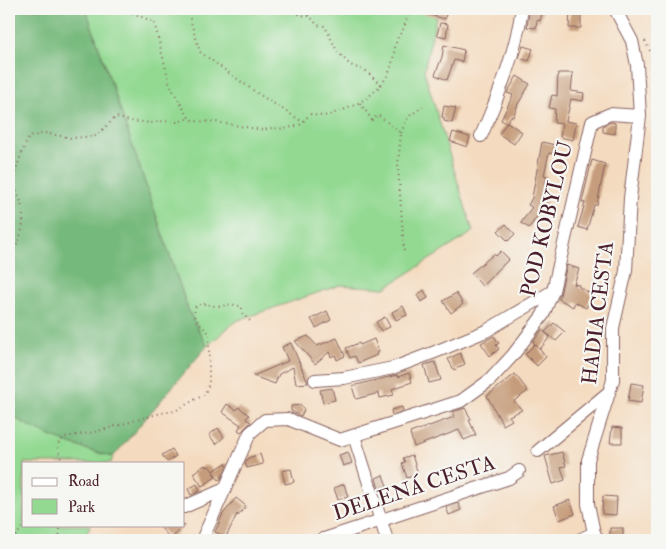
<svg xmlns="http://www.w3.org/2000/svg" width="666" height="549" viewBox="0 0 666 549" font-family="'IM FELL Double Pica',serif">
<rect width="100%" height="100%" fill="#f6f6f2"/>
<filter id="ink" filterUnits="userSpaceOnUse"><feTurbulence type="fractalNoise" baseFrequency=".02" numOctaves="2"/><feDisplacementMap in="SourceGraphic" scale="10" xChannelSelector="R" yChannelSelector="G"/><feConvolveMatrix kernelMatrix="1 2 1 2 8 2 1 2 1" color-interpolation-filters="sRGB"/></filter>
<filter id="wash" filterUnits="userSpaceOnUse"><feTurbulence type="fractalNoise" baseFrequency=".0096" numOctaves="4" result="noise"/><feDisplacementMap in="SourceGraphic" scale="20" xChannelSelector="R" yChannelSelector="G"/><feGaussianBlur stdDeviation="1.12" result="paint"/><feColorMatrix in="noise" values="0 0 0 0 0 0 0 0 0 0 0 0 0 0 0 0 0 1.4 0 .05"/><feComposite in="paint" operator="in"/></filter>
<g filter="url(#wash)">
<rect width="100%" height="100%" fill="#f4dbc0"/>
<g fill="#93d992" stroke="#6e7c5e">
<polygon points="86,9 438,9 424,71 473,232 385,288 340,285 236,321 207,346 189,312"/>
<path d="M 9,414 C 41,435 76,447 113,457 L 111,463 L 24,463 L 24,525 L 90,525 L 85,540 L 9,540 Z"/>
</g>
<path fill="#76b97c" stroke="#606c54" d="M 9,9 L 86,9 L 189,312 L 207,346 L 113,457 C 76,447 41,435 9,414 Z"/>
<g id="blocks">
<g fill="#c69d7b">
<polygon points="419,9 447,9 445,19 418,12"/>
<polygon points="530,9 543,9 540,21 537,20 536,28 527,27"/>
<polygon points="570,9 581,9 581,28 569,28"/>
<polygon points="440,23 448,24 446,37 437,35"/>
<polygon points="444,45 464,50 462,62 454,60 447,80 435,75 442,57"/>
<polygon points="523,46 533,49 529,61 519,58"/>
<polygon points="558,73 573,73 571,91 584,93 583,101 571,99 566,121 576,123 573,140 560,137 562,124 554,123 555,109 549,108 552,95 557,96"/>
<polygon points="517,76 530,84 518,104 513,117 511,116 506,123 501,120 513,95 507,93"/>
<polygon points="444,106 456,108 452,123 444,121 444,118 442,117"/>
<polygon points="507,122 522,132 514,144 499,134"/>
<polygon points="611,122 615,123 615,134 603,132 603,126"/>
<polygon points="453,132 470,137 467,147 450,141"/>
<polygon points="542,142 555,145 553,154 549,153 544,175 547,176 543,198 547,202 529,228 521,223 532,207 528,205 532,198"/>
<polygon points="592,160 605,164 597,205 594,205 587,230 578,227 585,203 582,202"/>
<polygon points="506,224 515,234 508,241 498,231"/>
<polygon points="501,251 509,259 482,286 471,273 494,254 496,256"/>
<polygon points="567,265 579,269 574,284 579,285 579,287 593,295 586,308 575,302 573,307 559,299"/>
<polygon points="424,290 428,298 421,302 417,295"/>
<polygon points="456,293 463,304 451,313 443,301"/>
<polygon points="403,306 407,315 396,320 392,312"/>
<polygon points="327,311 331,320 316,328 311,319"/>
<polygon points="385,317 390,327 381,331 376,322"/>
<polygon points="554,323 565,332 556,341 545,332"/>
<polygon points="542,330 550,337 540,349 533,342"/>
<polygon points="308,336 317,346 337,338 345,356 337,360 335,355 331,357 329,352 315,364 295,341"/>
<polygon points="494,336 499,343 496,345 499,349 490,356 481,343"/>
<polygon points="374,339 379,352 376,353 377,355 358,363 355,356 350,358 346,348 359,343 360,345"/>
<polygon points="291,343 308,383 296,384 293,367 279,374 275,384 253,376 288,361 282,347"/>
<polygon points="535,344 546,357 537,366 525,354"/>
<polygon points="460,353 465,364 454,370 448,359"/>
<polygon points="435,362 441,380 429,383 424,365"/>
<polygon points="409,373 412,382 392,389 394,395 380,398 379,393 356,399 352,386 397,375 398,377"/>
<polygon points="515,374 528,391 514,401 522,410 509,416 512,420 503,425 487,396"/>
<polygon points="631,383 644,385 641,403 628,401"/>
<polygon points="332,388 335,400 323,403 320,390"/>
<polygon points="227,404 236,410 239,407 249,415 246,419 251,422 241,432 238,430 241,425 222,412"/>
<polygon points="301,405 304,410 301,416 291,411 291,406"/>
<polygon points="402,407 403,411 392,415 391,410"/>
<polygon points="465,408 471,419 469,420 476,435 464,440 459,430 414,447 410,433 454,417 453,412"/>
<polygon points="612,427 622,428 622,443 610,443"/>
<polygon points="218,428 224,437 216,444 209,435"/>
<polygon points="172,449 176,456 167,462 162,455"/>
<polygon points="348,452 352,463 343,466 339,455"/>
<polygon points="562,452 566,466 561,467 565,480 553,484 545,456"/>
<polygon points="260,454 263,464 247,468 245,463 248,458"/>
<polygon points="412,455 418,474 407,478 402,463 405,462 403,458"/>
<polygon points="226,463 227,465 221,479 219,480 213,472 216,477 202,486 193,473 205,465 207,467 209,466 213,471"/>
<polygon points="291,469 294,482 285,484 282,471"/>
<polygon points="383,475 387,486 379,489 376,478"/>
<polygon points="197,484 200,491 191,495 188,489"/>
<polygon points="344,484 348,497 338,500 334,488"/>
<polygon points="603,496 617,497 616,515 602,514"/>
<polygon points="236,498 246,506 238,516 237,514 226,537 215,532 223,514"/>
<polygon points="570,500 575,514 559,520 554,506"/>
<polygon points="458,503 461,510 449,515 446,507"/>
<polygon points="158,525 185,525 171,539"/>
<rect x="610" y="528" width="13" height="10"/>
</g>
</g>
</g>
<g filter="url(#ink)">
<use href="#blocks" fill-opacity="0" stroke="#86615f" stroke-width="1"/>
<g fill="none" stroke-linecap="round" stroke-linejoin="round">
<g stroke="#86615f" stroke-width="14">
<g id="minor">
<path d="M 481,136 C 499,95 515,54 522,9"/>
<polyline points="315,380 344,378 393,368 435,352 486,331 553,291"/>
<polyline points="354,436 387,540"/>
<polyline points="538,451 609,392"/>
<polyline points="184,507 225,489"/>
<polyline points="202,540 250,433 265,420 288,419 340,440 461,401 490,380 513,355 543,315 553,291 592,122 610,114 640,116"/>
<polyline points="321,540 509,478 519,471"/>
<polyline points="579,540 594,533"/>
<polyline points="598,540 594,533 588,504 588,460 613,380 613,328 626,271 630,198 640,116 637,65 632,41 615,9"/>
</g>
</g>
<g stroke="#86615f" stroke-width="2" stroke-dasharray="1 4" stroke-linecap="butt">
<path d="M 123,9 L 154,22 L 170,85 L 189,118 L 194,121 L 216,122 L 263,130 L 272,128 L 284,129 L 300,125 L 310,114 C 326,118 328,115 343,110 C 363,103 384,88 391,67 C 394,58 394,47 398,37 C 400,34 403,31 404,27 C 407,21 407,15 410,9"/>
<polyline points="187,9 200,52 257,93 303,122"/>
<polyline points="298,9 299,15 310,16 317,25 325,26 337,51 350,65 366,71 381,85"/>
<polyline points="645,41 657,65"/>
<polyline points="360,103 372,120 378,115 401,133 398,165 404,251"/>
<polyline points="401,133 408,117 425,105"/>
<path d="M 9,258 C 21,242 26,222 21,203 C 20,197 16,191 14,185 C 12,175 24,147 29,137 L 45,133 L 71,138 L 96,136 L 116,117 L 129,121 L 153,123 L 163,121 L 178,122 L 189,118"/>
<path d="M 62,463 L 58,448 L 59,442 L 65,437 L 95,432 L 161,413 L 175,411 L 205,394 L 209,383 L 209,333 C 200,324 191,318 196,305 C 206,302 208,306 217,306 C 228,306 228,302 242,307 L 242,313 L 251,322"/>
<polyline points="12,540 25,525"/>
<polyline points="59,540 60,525"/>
</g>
<use href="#minor" stroke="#fff" stroke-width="12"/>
</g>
</g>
<g text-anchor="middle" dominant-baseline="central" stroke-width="4.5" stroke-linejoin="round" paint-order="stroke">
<g font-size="21" fill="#4a1f2b" stroke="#f6f6f2">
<text transform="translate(547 219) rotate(-76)">POD KOBYLOU</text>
<text transform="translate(598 313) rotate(-83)">HADIA CESTA</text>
<text transform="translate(414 488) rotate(-18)">DELENÁ CESTA</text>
</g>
</g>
<rect width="666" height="549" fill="none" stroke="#f6f6f2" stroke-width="30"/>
<rect x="22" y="462" width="162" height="65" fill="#f6f6f2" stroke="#b1a0a2"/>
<rect x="32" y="478" width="25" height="8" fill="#ffffff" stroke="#b1a0a2"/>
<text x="68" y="486" font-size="15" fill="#4a1f2b">Road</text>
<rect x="32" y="499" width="25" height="15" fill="#93d992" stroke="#b1a0a2"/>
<text x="68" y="512" font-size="15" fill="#4a1f2b">Park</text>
</svg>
